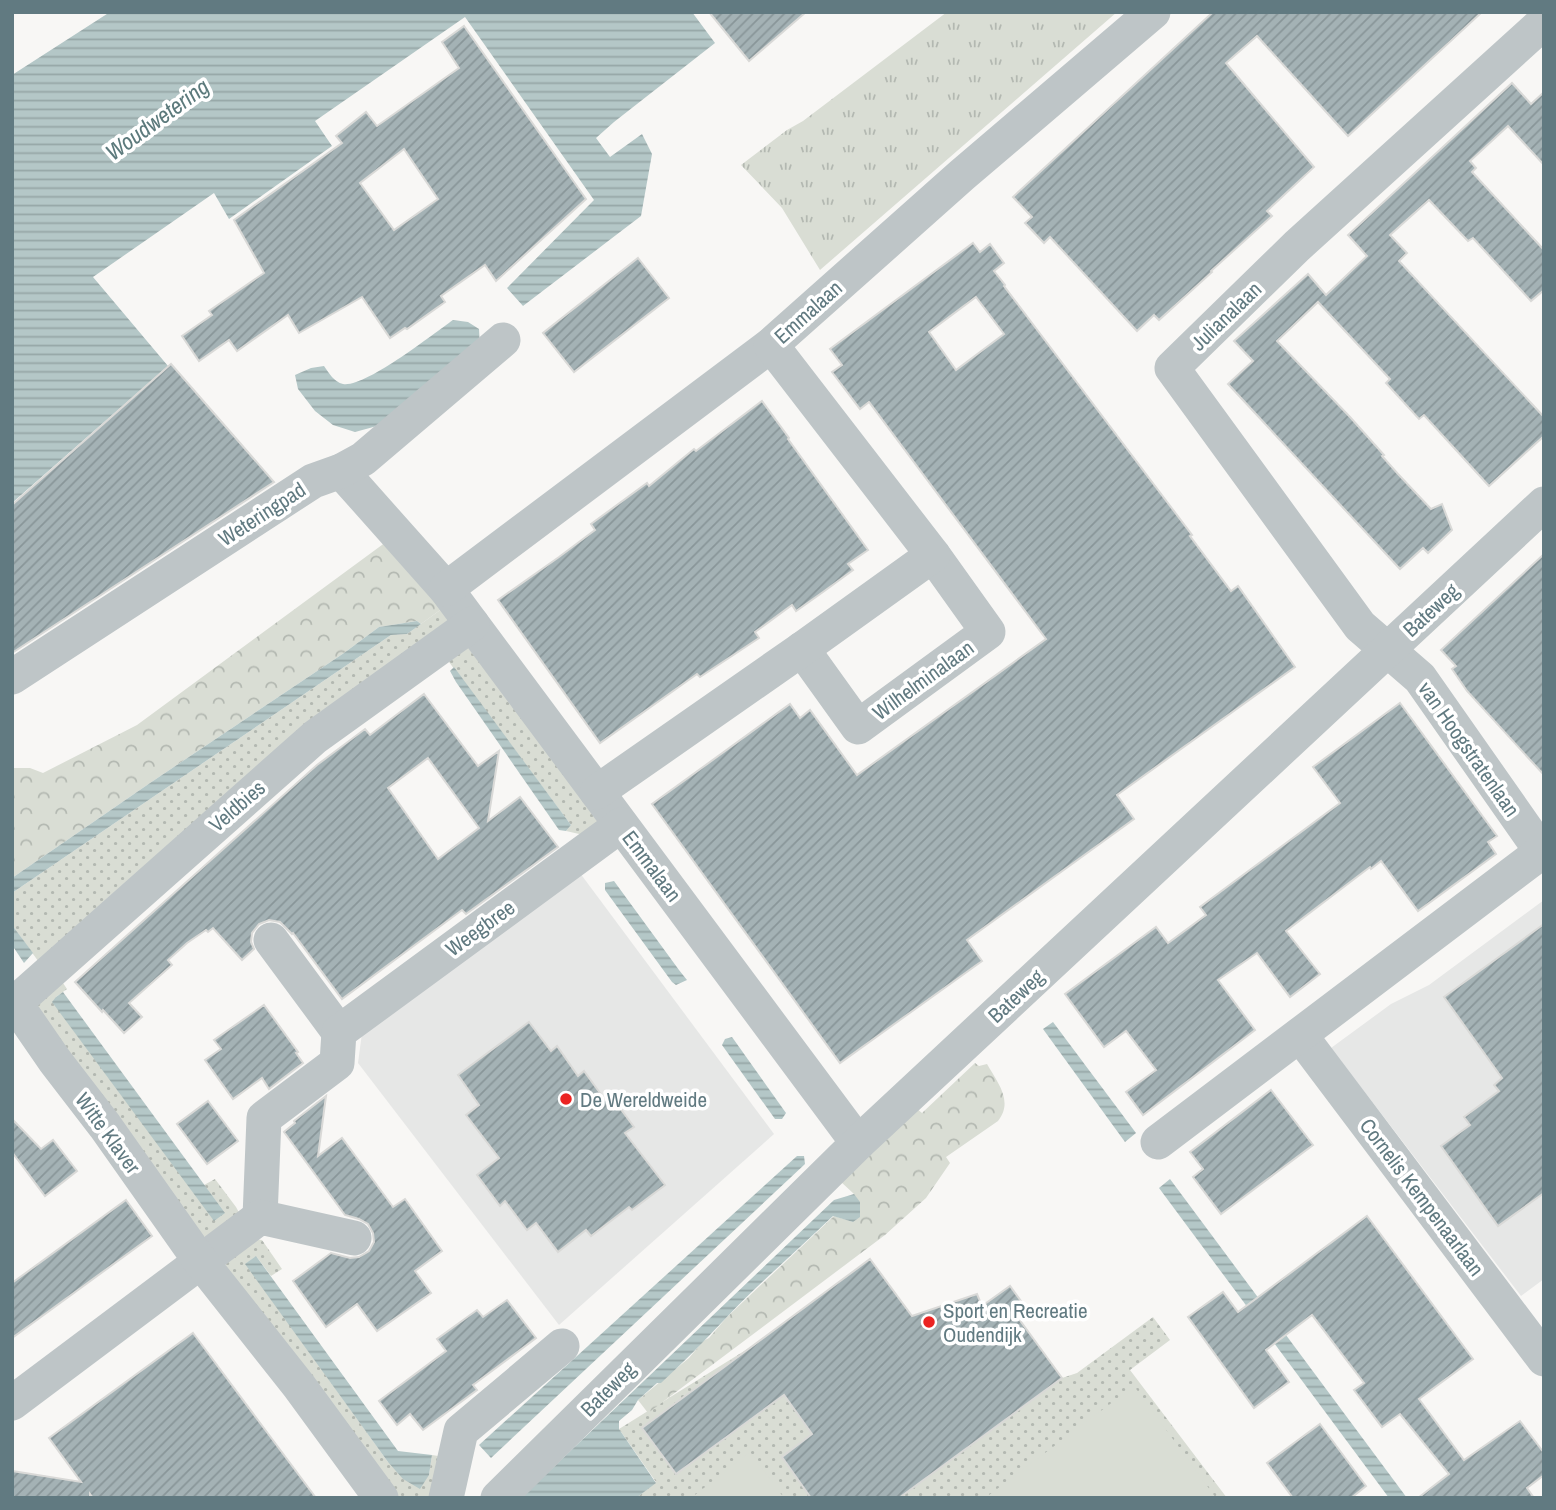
<svg xmlns="http://www.w3.org/2000/svg" width="1556" height="1510" viewBox="0 0 1556 1510" font-family="'Archivo Narrow',sans-serif">
<defs>
<pattern id="grass-dots" width="8" height="8" patternUnits="userSpaceOnUse" patternTransform="scale(1.75)"><rect width="8" height="8" fill="#d9ddd4"/><path d="M2 2h.1M6 6h.1" fill="none" stroke="#b3b8b1" stroke-width="1.8" stroke-linecap="round"/></pattern>
<pattern id="forest-crowns" width="20" height="18" patternUnits="userSpaceOnUse" patternTransform="scale(1.75)"><rect width="20" height="18" fill="#d9ddd4"/><path d="M2 6a3 3 0 1 1 6 0M12 15a3 3 0 1 1 6 0" fill="none" stroke="#b3b8b1"/></pattern>
<pattern id="park-tufts" width="24" height="20" patternUnits="userSpaceOnUse" patternTransform="scale(1.75)"><rect width="24" height="20" fill="#d9ddd4"/><path d="M3 7l-1-3M5 7V3M7 7l1-3M15 17l-1-3M17 17v-4M19 17l1-3" fill="none" stroke="#b3b8b1"/></pattern>
<pattern id="water-rules" width="6" height="5" patternUnits="userSpaceOnUse" patternTransform="scale(1.75)"><rect width="6" height="5" fill="#b4c7c7"/><path d="M0 2.5h6" fill="none" stroke="#96a7a7"/></pattern>
<pattern id="building-hatch" width="6" height="6" patternUnits="userSpaceOnUse" patternTransform="scale(1.75)"><rect width="6" height="6" fill="#a4b2b5"/><path d="M-1 1l2-2M0 6l6-6M5 7l2-2" fill="none" stroke="#899699"/></pattern>
</defs>
<rect width="100%" height="100%" fill="#f8f7f5"/>
<g fill="#e6e7e6">
<polygon points="577,869 774,1134 559,1325 358,1063 362,1033"/>
<polygon points="1544,900 1544,1279 1521,1296 1331,1048 1391,1004 1429,985"/>
</g>
<g fill="url(#grass-dots)">
<polygon points="443,608 452,622 41,965 12,925 12,893 391,635 407,634"/>
<polygon points="467,646 598,819 596,828 588,836 566,831 571,825 443,654"/>
<polygon points="59,977 67,989 56,997 225,1213 204,1185 215,1179 236,1207 243,1220 211,1240 201,1235 36,1011 37,997"/>
<polygon points="253,1239 262,1240 282,1269 271,1276 256,1256 246,1264 388,1462 429,1475 432,1455 445,1457 441,1498 392,1498 226,1267 226,1261"/>
<polygon points="1153,1317 1170,1340 1130,1370 1227,1498 899,1498 1062,1378 1077,1373"/>
<polygon points="749,1348 859,1498 636,1498 656,1482 619,1429"/>
</g>
<g fill="url(#forest-crowns)">
<polygon points="386,542 443,608 421,624 417,621 379,627 344,653 150,783 12,878 12,768 30,768 43,773 137,725"/>
<path d="M 975,1063 L 979,1066 L 987,1064 C 997,1082 1014,1101 998,1121 L 946,1157 L 950,1163 L 926,1198 L 885,1235 L 648,1413 L 638,1400 L 689,1358 L 703,1341 L 709,1338 L 726,1318 L 834,1216 L 853,1222 L 854,1194 L 840,1181 L 916,1108 L 922,1113 Z"/>
</g>
<polygon fill="url(#park-tufts)" points="947,12 1117,12 820,270 782,208 741,165 787,130 803,121"/>
<g fill="#d9ddd4">
<polygon points="1134,1386 1216,1498 985,1498"/>
<polygon points="750,1452 784,1498 691,1498"/>
</g>
<g fill="url(#water-rules)">
<polygon points="110,12 692,12 715,43 614,122 596,138 610,157 642,134 652,154 641,216 523,306 507,288 594,200 465,17 315,121 332,146 229,219 214,193 93,277 168,366 12,503 12,75"/>
<path d="M 453,320 L 468,322 L 479,329 L 480,347 L 377,426 L 355,432 L 333,425 L 315,411 L 298,389 L 295,375 L 311,368 L 324,366 C 329,373 334,382 343,384 C 365,388 433,334 453,320 Z"/>
<polygon points="417,621 421,624 407,634 391,635 12,893 12,878 150,783 344,653 379,627"/>
<polygon points="454,667 571,825 566,831 559,830 456,682 450,671"/>
<polygon points="614,881 679,970 687,980 676,985 672,982 605,890 605,883"/>
<polygon points="12,925 33,953 24,963 12,945"/>
<polygon points="63,992 225,1213 214,1221 52,1002 56,997"/>
<polygon points="1053,1022 1136,1133 1125,1142 1043,1029"/>
<polygon points="732,1037 786,1113 782,1119 775,1119 722,1045 725,1039"/>
<polygon points="797,1156 804,1156 805,1164 491,1458 479,1445"/>
<polygon points="1170,1179 1407,1498 1389,1498 1159,1188"/>
<path d="M 854,1194 L 860,1202 L 860,1217 L 853,1222 L 833,1216 C 798,1250 760,1282 726,1318 C 705,1340 684,1362 661,1383 L 657,1383 L 638,1400 L 632,1410 L 619,1421 L 619,1429 L 656,1483 L 636,1498 L 521,1498 L 834,1200 Z"/>
<polygon points="256,1256 398,1451 432,1455 429,1475 420,1489 403,1479 388,1462 245,1264"/>
</g>
<g fill="url(#building-hatch)" stroke="#d9d9d7" stroke-width="2" fill-rule="evenodd">
<polygon points="709,12 806,12 749,61"/>
<polygon points="1213,12 1482,12 1348,136 1257,36 1226,63 1314,167 1267,211 1272,216 1211,271 1212,272 1159,320 1154,315 1137,331 1050,237 1044,243 1025,223 1032,217 1013,197"/>
<path d="M 464,26 L 586,199 L 496,281 L 485,265 L 441,296 L 445,302 L 407,329 L 405,328 L 390,338 L 362,297 L 299,333 L 288,315 L 237,351 L 229,340 L 199,361 L 182,336 L 212,315 L 209,311 L 264,273 L 234,220 L 342,143 L 336,136 L 366,112 L 377,126 L 459,68 L 442,42 ZM 404,149 L 438,199 L 394,230 L 360,183 Z"/>
<polygon points="1512,83 1531,104 1544,92 1544,165 1508,126 1470,161 1476,168 1472,172 1544,250 1544,290 1531,301 1473,238 1468,241 1429,200 1390,235 1407,253 1399,261 1544,417 1544,436 1489,486 1424,415 1419,419 1386,383 1390,379 1318,302 1277,341 1350,417 1384,455 1382,456 1398,474 1431,509 1442,504 1452,530 1428,553 1423,548 1400,569 1228,384 1253,361 1234,341 1308,274 1326,295 1367,256 1348,235"/>
<path d="M 973,243 L 980,252 L 990,244 L 1004,263 L 994,271 L 1005,285 L 1004,286 L 1192,535 L 1190,536 L 1231,591 L 1238,586 L 1295,667 L 1117,795 L 1134,819 L 967,940 L 982,961 L 840,1063 L 652,804 L 790,704 L 800,718 L 810,710 L 857,775 L 1046,639 L 869,402 L 860,409 L 832,372 L 842,365 L 830,349 ZM 976,297 L 1004,334 L 956,370 L 929,332 Z"/>
<polygon points="638,258 669,298 574,372 543,333"/>
<polygon points="171,364 274,482 12,653 12,505"/>
<polygon points="762,401 789,438 788,439 868,550 848,564 853,570 823,592 796,611 792,605 755,632 759,638 700,677 697,674 600,743 498,600 559,557 595,530 591,524 647,483 649,486 694,449 696,451"/>
<polygon points="1544,554 1544,775 1467,691 1452,669 1456,666 1441,650"/>
<path d="M 424,694 L 478,766 L 499,751 L 488,821 L 520,797 L 558,847 L 466,914 L 462,910 L 342,999 L 293,933 L 292,934 L 280,922 L 269,920 L 259,924 L 252,933 L 251,942 L 254,949 L 242,960 L 213,928 L 208,932 L 206,930 L 187,943 L 168,960 L 172,965 L 129,1003 L 142,1017 L 124,1033 L 103,1010 L 102,1012 L 75,982 L 317,765 L 365,729 L 370,735 ZM 428,758 L 479,828 L 438,859 L 388,788 Z"/>
<polygon points="1400,703 1497,836 1488,842 1496,854 1418,911 1381,861 1371,869 1370,867 1286,931 1320,974 1290,997 1257,953 1218,980 1255,1030 1143,1115 1126,1092 1156,1070 1126,1031 1104,1047 1065,994 1156,927 1168,943 1206,915 1200,907 1340,803 1313,767"/>
<polygon points="1544,924 1544,1193 1498,1226 1441,1146 1470,1125 1464,1117 1499,1091 1494,1085 1502,1078 1444,997"/>
<polygon points="264,1005 298,1052 296,1053 303,1063 269,1089 262,1078 233,1099 205,1060 221,1049 214,1040"/>
<polygon points="529,1022 551,1051 557,1046 578,1076 584,1071 605,1100 611,1096 634,1127 625,1133 665,1185 632,1210 629,1207 591,1236 586,1230 558,1252 536,1223 527,1230 505,1201 500,1206 477,1175 499,1158 466,1115 479,1105 458,1075"/>
<polygon points="1271,1090 1313,1145 1221,1214 1193,1177 1203,1169 1190,1152"/>
<polygon points="326,1096 318,1156 342,1138 393,1207 405,1199 442,1251 415,1271 431,1293 377,1331 357,1304 326,1327 293,1281 331,1253 350,1258 359,1257 369,1251 374,1242 373,1233 368,1224 359,1219 345,1215 284,1132 295,1123 294,1121"/>
<polygon points="208,1101 238,1141 207,1164 177,1124"/>
<polygon points="12,1119 41,1149 53,1140 77,1171 45,1196 12,1152"/>
<polygon points="126,1200 152,1236 12,1338 12,1283"/>
<polygon points="1367,1216 1473,1359 1419,1399 1464,1460 1520,1421 1544,1453 1544,1475 1527,1488 1534,1498 1418,1498 1449,1474 1400,1414 1382,1427 1354,1390 1364,1383 1312,1315 1266,1350 1289,1382 1254,1408 1188,1317 1223,1292 1238,1312"/>
<polygon points="870,1259 912,1316 977,1294 982,1306 1010,1286 1029,1312 1019,1319 1062,1378 899,1498 811,1498 782,1457 812,1434 784,1395 676,1474 642,1428"/>
<polygon points="507,1300 536,1338 473,1385 477,1390 423,1430 410,1414 397,1425 379,1401 446,1351 437,1339 477,1310 483,1317"/>
<polygon points="193,1333 316,1498 93,1498 90,1494 90,1498 12,1498 12,1471 81,1482 49,1438"/>
<polygon points="1320,1424 1366,1486 1351,1498 1293,1498 1267,1463"/>
</g>
<g fill="none" stroke-linecap="round" stroke-linejoin="round">
<g stroke="#bec5c7" stroke-width="35">
<polyline points="1544,22 1297,246 1172,368 1360,626 1420,678 1544,855"/>
<polyline points="341,471 446,589 858,1143"/>
<polyline points="446,589 771,345 962,175 1153,12"/>
<polyline points="802,649 858,727 988,632 933,555"/>
<polyline points="12,677 313,481 341,471 363,459 503,340"/>
<polyline points="597,792 802,649 933,555 771,345"/>
<polyline points="271,940 339,1032"/>
<polyline points="1300,1035 1544,1359"/>
<polyline points="1158,1142 1544,850"/>
<polyline points="260,1217 264,1118 337,1063 339,1032 621,825"/>
<polyline points="12,1403 260,1217 354,1238"/>
<polyline points="381,1498 299,1386 201,1262 105,1126 55,1061 15,1003 315,737 472,624"/>
<polyline points="446,1498 461,1431 562,1346"/>
<polyline points="498,1498 858,1143 1544,504"/>
</g>
</g>
<g fill="#eb2322" stroke="#fff" stroke-width="2.5">
<circle cx="566" cy="1099" r="7"/>
<circle cx="929" cy="1322" r="7"/>
</g>
<g text-anchor="middle" dominant-baseline="central" stroke-width="7" stroke-linejoin="round" paint-order="stroke">
<g font-size="21" fill="#617a81" stroke="#fff">
<text transform="translate(808 312) rotate(-42)">Emmalaan</text>
<text transform="translate(1226 316) rotate(-44)">Julianalaan</text>
<text transform="translate(262 514) rotate(-33)">Weteringpad</text>
<text transform="translate(1431 610) rotate(-43)">Bateweg</text>
<text transform="translate(923 680) rotate(-36)">Wilhelminalaan</text>
<text transform="translate(1469 749) rotate(55)">van Hoogstratenlaan</text>
<text transform="translate(237 806) rotate(-41)">Veldbies</text>
<text transform="translate(652 866) rotate(53)">Emmalaan</text>
<text transform="translate(480 928) rotate(-36)">Weegbree</text>
<text transform="translate(1016 996) rotate(-43)">Bateweg</text>
<text transform="translate(108 1133) rotate(54)">Witte Klaver</text>
<text transform="translate(1422 1197) rotate(53)">Cornelis Kempenaarlaan</text>
<text transform="translate(608 1389) rotate(-45)">Bateweg</text>
</g>
<g font-size="21" fill="#617a81" stroke="#fff" text-anchor="start">
<text x="580" y="1099">De Wereldweide</text>
<text x="943" y="1310">Sport en Recreatie<tspan x="943" dy="24">Oudendijk</tspan></text>
</g>
<g font-size="23" font-style="italic" fill="#5c7a7c" stroke="#fff">
<text transform="translate(157 119) rotate(-36)">Woudwetering</text>
</g>
</g>
<rect width="1556" height="1510" fill="none" stroke="#617a81" stroke-width="28"/>
</svg>
